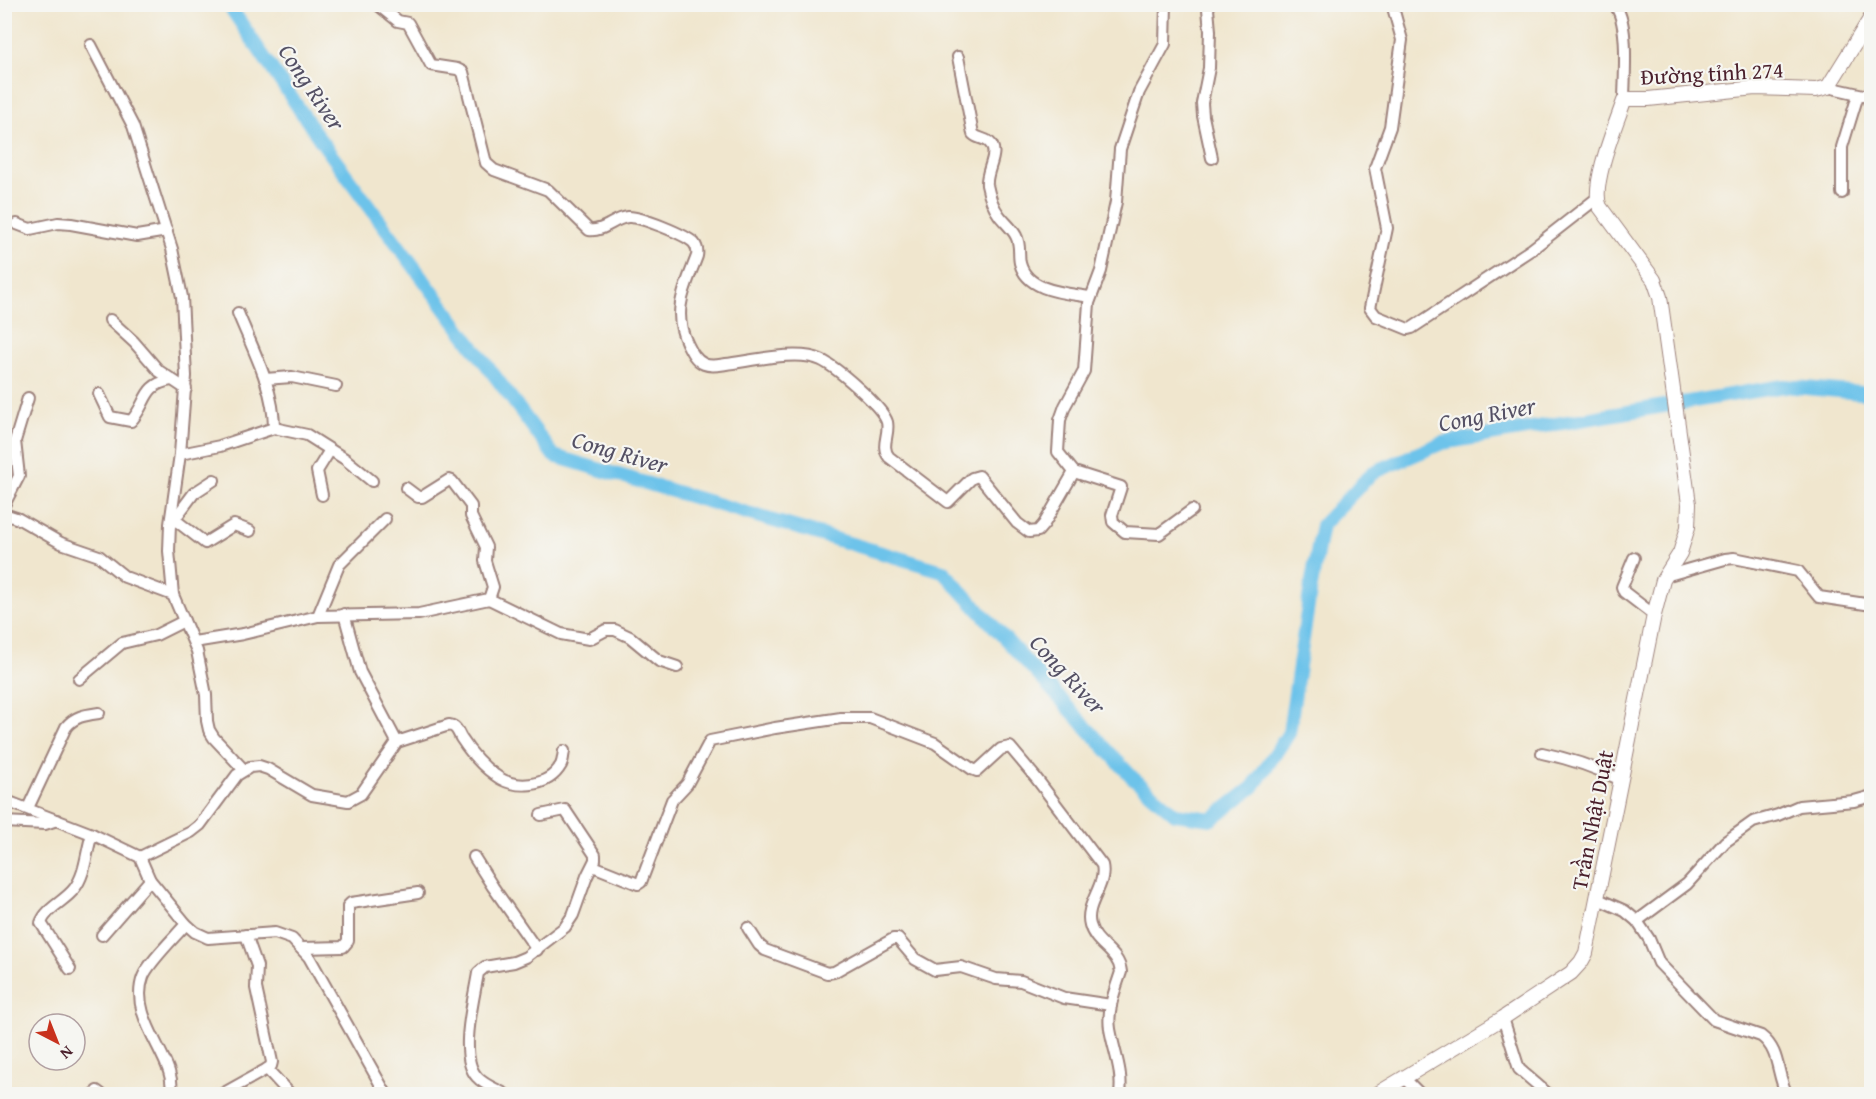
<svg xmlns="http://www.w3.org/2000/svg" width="1876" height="1099" viewBox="0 0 1876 1099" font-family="'Gentium Book Plus',serif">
<rect width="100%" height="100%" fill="#f6f6f2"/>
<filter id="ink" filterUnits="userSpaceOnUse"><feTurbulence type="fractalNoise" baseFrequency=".0167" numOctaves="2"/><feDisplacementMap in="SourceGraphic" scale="12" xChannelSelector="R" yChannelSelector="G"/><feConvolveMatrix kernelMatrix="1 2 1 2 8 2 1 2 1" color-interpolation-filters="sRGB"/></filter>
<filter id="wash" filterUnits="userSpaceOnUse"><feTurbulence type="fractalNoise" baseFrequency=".008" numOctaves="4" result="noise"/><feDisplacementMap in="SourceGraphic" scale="24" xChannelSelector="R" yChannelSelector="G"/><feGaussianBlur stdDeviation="1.35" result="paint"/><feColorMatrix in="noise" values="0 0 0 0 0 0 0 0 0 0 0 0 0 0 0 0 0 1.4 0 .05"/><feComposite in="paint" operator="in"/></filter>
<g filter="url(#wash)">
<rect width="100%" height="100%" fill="#f0e6ce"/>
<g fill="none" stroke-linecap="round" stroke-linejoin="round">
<polyline stroke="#6dc3ea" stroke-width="14" points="228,4 321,141 554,456 943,571 1132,777 1175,814 1212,819 1253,787 1289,733 1310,592 1322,525 1372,473 1442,443 1784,386 1872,394"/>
</g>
</g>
<g filter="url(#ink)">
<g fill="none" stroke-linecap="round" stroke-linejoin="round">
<g stroke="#9d827c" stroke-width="14">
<g id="minor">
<path d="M 377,4 L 398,21 L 408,23 L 431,65 L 457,69 L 463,72 L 486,163 L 494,170 L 548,190 L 589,230 C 604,232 614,218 628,217 C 640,216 686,235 694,243 C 697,247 698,251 697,256 C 686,286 671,311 687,343 C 691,351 695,360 704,364 C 711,367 719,365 726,364 C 751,361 798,349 821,360 C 836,367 882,406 887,422 C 890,434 880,446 889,457 L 948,502 L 972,478 L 979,476 L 1017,523 L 1029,532 L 1038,531 L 1044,524 L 1074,472"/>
<polyline points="1166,4 1165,44 1139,92 1120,149 1116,202 1101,271 1089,303 1084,371 1065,406 1060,420 1058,452 1074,472 1121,487 1112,515 1113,522 1125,532 1159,534 1192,510"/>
<polyline points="1210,4 1208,9 1210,31 1209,68 1202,103 1203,116 1212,158"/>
<polyline points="1392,4 1402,40 1390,127 1375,168 1387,228 1370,308 1376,316 1408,329 1412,328 1532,249 1596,199"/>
<path d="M 1614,4 C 1630,22 1624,77 1624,101"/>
<polyline points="91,45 133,126 172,249 182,297 186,376 180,454 170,524 169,551 173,595 197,651 206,695 207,721 209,730 214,738 244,770"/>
<path d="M 958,57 L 973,134 C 978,139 984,138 989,142 C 1001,152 985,171 987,185 C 989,195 993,207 999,215 C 1004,222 1012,228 1016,236 C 1021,245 1018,254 1020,263 C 1027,292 1067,293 1090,297"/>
<polyline points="1828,87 1872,97"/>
<polyline points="1842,193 1842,147 1858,95"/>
<polyline points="17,224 30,229 58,223 71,224 137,236 167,231"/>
<polyline points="4,281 5,281"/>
<path d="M 238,313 C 253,350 274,388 274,428"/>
<polyline points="110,320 134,342 159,371 186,389"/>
<polyline points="265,379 292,377 336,386"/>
<path d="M 99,394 L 110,417 L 131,421 C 148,403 142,385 171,380"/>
<polyline points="180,454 220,446 274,428 307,435 345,459 372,481"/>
<polyline points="406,488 418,497 422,497 449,480 452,481 471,506 471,516 486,547 485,561 493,587 489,599"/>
<polyline points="322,495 317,471 330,450"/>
<polyline points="4,505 19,476 15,441 28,398"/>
<polyline points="4,514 19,519 61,543 99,556 125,577 173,595"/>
<polyline points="174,519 205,543 234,525 250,531"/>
<polyline points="171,524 194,493 214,480"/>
<polyline points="1634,558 1622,587 1624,592 1654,615"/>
<polyline points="1665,576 1725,559 1734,558 1798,571 1819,597 1872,605"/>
<polyline points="344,614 360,672 397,742"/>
<polyline points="318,616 339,565 385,519"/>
<polyline points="194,642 243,634 318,616 419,614 489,599 561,634 589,639 606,630 615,630 630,637 659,661 677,667"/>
<polyline points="79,679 122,643 156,635 184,621"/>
<path d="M 1542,753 C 1571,759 1595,767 1621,780"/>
<polyline points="4,800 92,834 140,857 150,880 186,924 195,932 208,938 275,933 292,939 309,957 386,1094"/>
<path d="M 28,808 L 66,727 C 75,716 85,715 99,713"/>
<polyline points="4,822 45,824 57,820"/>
<path d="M 140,857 L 191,832 L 200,825 L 237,775 L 250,767 L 259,766 L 268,769 L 312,795 L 348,801 L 361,794 L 397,742 L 449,725 C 456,726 458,732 461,738 C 470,752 481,765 495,775 C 514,790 548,788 561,765 C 563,761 563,756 564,751"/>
<polyline points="474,857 493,887 537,950"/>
<path d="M 593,866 L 638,884 L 641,882 L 672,800 L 687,784 L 710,741 L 775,728 L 841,718 L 870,718 L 935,743 L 972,769 L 977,771 L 1001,749 L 1010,747 L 1036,778 L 1102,865 C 1107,886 1084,904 1090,925 C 1095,945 1119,951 1121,972 C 1115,990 1107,1010 1110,1029 C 1114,1052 1123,1071 1120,1094"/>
<path d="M 1598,899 L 1625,911 L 1637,921 L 1649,939 L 1659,963 L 1714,1020 L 1761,1036 C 1781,1051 1776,1075 1787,1094"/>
<polyline points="1637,921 1687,884 1725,842 1753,822 1778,815 1799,806 1854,801 1872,796"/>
<polyline points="748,928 759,945 765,950 827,973 834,972 893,939 898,939 915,959 935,970 961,967 996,979 1021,981 1064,998 1111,1005"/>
<polyline points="102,935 150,880"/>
<polyline points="302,948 343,947 348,941 348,906 351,903 418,893"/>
<path d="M 70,969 L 41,923 C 46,908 65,901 74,889 C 86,874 86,852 92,834"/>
<polyline points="1503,1018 1519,1069 1548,1094"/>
<polyline points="267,1069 290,1094"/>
<polyline points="1404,1078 1420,1094"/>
<polyline points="97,1091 101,1094"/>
<path d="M 170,1094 C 181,1064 127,1020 143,977 C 148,963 176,936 186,924"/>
<polyline points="222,1094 267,1069 271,1066 272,1062 256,988 257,966 246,935"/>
<path d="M 505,1094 C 496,1089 484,1085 477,1077 C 458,1057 474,999 478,973 L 485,967 L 514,962 L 526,957 L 565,927 L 573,915 L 587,876 L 595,860 L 595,855 L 565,810 L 541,815"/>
</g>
</g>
<g stroke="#9d827c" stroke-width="16">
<path id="major" d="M 1377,1094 L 1503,1018 L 1571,973 L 1581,962 L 1586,953 L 1654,615 L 1663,580 L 1680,553 L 1688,527 L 1689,504 L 1660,297 L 1654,280 L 1600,207 C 1590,186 1616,124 1624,101 L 1628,99 L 1648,99 L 1755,88 L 1816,90 L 1828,87 L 1872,16"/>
</g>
<use href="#minor" stroke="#fff" stroke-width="10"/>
<use href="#major" stroke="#fff" stroke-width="14"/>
</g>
</g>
<g text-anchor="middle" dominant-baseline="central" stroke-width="4.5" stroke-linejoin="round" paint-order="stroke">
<g font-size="22" fill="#4a1f2b" stroke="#f6f6f2">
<text transform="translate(1712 73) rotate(-3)">Đường tỉnh 274</text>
<text transform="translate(1592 820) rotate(-79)">Trần Nhật Duật</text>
</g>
<g font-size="24" font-style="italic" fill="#545064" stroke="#f6f6f2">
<text transform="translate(312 87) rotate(56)">Cong River</text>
<text transform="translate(1487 414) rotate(-11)">Cong River</text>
<text transform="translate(620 452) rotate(16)">Cong River</text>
<text transform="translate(1068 674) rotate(47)">Cong River</text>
</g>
</g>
<rect width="1876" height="1099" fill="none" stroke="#f6f6f2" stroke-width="24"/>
<g transform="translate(57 1042) rotate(138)"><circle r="28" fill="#f6f6f2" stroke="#b1a0a2" stroke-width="1.5"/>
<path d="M0-4.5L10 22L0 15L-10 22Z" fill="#c8321e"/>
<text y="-9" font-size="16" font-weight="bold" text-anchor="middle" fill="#4a1f2b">N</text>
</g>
</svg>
